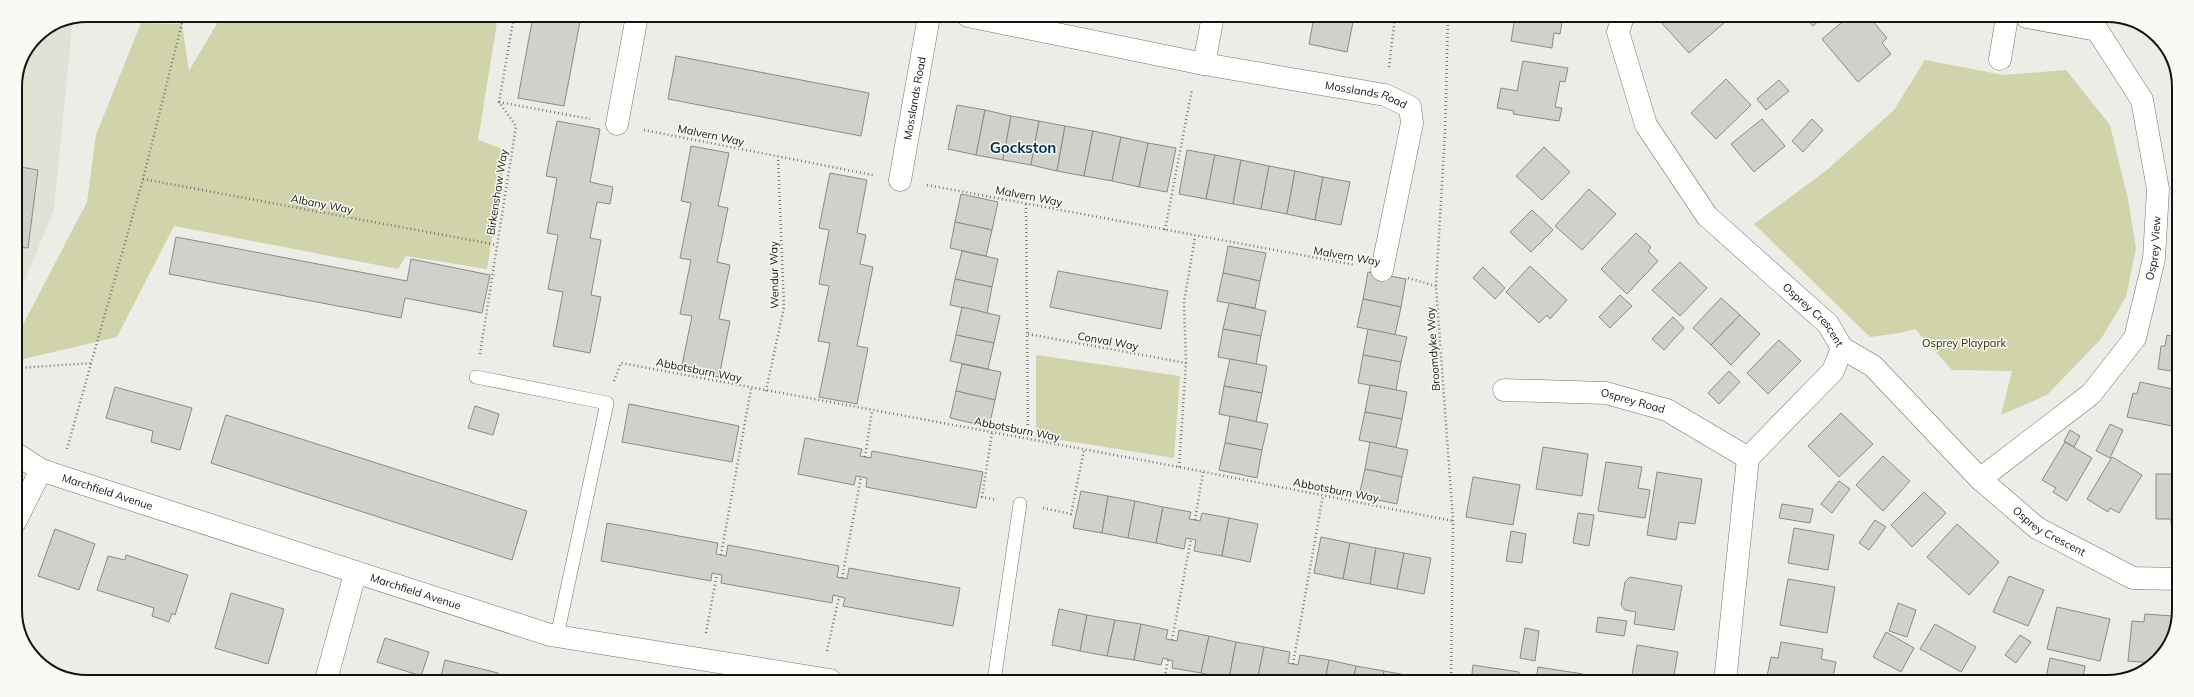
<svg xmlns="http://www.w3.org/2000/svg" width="2194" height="697" viewBox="0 0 2194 697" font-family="Mulish,sans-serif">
<rect width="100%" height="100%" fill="#ecede7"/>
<polygon fill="#e1e2d5" points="73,18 54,209 15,305 15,87 21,59 36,36 60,20"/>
<g fill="#d1d3aa">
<polygon points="222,15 498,16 478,140 506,150 487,269 406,256 398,269 174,226 117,337 15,361 15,340 87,202 96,135 141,23 182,24 189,71"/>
<polygon points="1925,60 2003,75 2066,70 2110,125 2128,199 2136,248 2126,297 2101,339 2047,395 2001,415 2012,371 1952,370 1915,329 1900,333 1870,337 1754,224 1827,170 1894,110"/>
<polygon points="1036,355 1180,376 1174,458 1036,436"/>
</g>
<g fill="#d1d1cc" stroke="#8a8b86">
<polygon points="533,16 581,16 564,106 518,98"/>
<polygon points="1237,16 1264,16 1263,22"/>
<polygon points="1314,17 1354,17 1347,52 1309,44"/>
<polygon points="1515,17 1563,17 1560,34 1554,33 1552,48 1511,41"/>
<polygon points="1661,17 1731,17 1689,53 1658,19"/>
<polygon points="1805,17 1823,17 1813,26"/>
<polygon points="1848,17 1862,17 1866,22 1871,19 1887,38 1882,43 1891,54 1858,82 1822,39"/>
<polygon points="676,56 869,93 861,136 668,99"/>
<polygon points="1523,61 1568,68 1565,82 1560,81 1555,107 1562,108 1559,121 1513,114 1514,111 1497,108 1501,88 1517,91"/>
<polygon points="1726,79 1751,105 1716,139 1691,113"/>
<polygon points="1779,80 1789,91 1766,110 1757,99"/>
<polygon points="957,105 985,110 976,155 948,149"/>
<polygon points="985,110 1011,116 1003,160 976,155"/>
<polygon points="1011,116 1039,121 1031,165 1003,160"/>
<polygon points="1762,119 1785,146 1754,172 1731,144"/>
<polygon points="1812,119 1823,130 1803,152 1792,141"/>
<polygon points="557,121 600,129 590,182 613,187 610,204 597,202 590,238 601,240 591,295 601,297 590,353 553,346 563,292 548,289 558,235 547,233 557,178 546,176"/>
<polygon points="1039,121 1065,126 1057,171 1031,165"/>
<polygon points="1065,126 1093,131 1084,176 1057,171"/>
<polygon points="1093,131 1121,137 1112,181 1084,176"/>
<polygon points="1121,137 1148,143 1139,187 1112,181"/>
<polygon points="1148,143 1176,148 1167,192 1139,187"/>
<polygon points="691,146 729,153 718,206 728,208 717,262 730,265 719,319 730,321 719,377 681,370 692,316 680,314 691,260 680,258 691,203 681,201"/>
<polygon points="1544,147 1570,172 1542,200 1516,176"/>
<polygon points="1187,150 1215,155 1206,199 1179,194"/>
<polygon points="1215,155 1241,160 1233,204 1206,199"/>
<polygon points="1241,160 1269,166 1261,209 1233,204"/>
<polygon points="15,166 38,170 28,248 15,247"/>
<polygon points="1269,166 1295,171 1287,214 1261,209"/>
<polygon points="1295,171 1323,177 1315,220 1287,214"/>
<polygon points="830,173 867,180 857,233 866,235 860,264 873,267 857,346 868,348 857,404 819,397 830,343 818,341 829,286 819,284 829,230 819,228"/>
<polygon points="1323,177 1350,182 1341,225 1315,220"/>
<polygon points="1589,189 1616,214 1582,250 1555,226"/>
<polygon points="961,194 998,202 992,230 955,222"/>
<polygon points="1532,210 1553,230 1531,252 1510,232"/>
<polygon points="955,222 992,230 986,256 950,248"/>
<polygon points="1636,233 1651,247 1648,251 1658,261 1627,294 1601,269"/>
<polygon points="176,237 407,281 411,259 490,275 482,313 405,298 401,318 169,274"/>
<polygon points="1228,246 1266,253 1260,281 1223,273"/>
<polygon points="962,251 998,259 992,287 955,279"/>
<polygon points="1680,262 1707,288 1680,316 1652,290"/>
<polygon points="1530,266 1567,300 1550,319 1547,315 1539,323 1506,292"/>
<polygon points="1483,267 1505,288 1495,299 1473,278"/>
<polygon points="1058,271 1168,291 1161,329 1050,307"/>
<polygon points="1368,272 1406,279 1401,307 1363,299"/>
<polygon points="1223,273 1260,281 1255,308 1217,301"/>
<polygon points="955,279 992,287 987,313 950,305"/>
<polygon points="1620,295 1632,306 1610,328 1599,317"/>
<polygon points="1721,298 1740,315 1711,345 1693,328"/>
<polygon points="1363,299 1401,307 1395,335 1357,327"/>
<polygon points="2176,302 2178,303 2178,322 2175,322"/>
<polygon points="1229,303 1266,311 1261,336 1223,329"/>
<polygon points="962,307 1000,316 994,343 956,335"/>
<polygon points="1740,315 1760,334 1731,365 1711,345"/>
<polygon points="1673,317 1684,328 1664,350 1652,339"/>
<polygon points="1223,329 1261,336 1256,364 1218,357"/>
<polygon points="1368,329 1407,337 1401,362 1363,355"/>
<polygon points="956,335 994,343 988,369 950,361"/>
<polygon points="2167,335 2178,337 2178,372 2158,369 2161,346 2165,346"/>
<polygon points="1779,340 1801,361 1768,394 1747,373"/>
<polygon points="1363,355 1401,362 1396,390 1358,383"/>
<polygon points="1230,359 1267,366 1262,393 1224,386"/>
<polygon points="962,364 1001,372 995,400 956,391"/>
<polygon points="1729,371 1740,382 1719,404 1708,393"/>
<polygon points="2140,382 2177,390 2177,427 2127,417 2133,393 2137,394"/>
<polygon points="1370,385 1407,392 1402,419 1365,412"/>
<polygon points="1224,386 1262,393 1256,422 1219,414"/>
<polygon points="115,387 192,408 180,450 151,442 153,431 106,418"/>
<polygon points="956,391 995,400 989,427 950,418"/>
<polygon points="629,404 739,426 732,462 622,442"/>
<polygon points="475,406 499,414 493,435 468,428"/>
<polygon points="1365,412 1402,419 1396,448 1359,440"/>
<polygon points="1841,413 1873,444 1839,477 1808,446"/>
<polygon points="226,415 527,511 512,560 211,463"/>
<polygon points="1230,416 1268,424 1262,450 1225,443"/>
<polygon points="2110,424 2123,430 2110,458 2096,451"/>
<polygon points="2070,430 2080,436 2074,447 2064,441"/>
<polygon points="805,438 862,449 860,456 871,458 872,451 983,472 976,508 866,487 867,478 856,476 854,485 798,474"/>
<polygon points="1370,442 1408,450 1402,477 1365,469"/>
<polygon points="2065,442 2092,458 2067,501 2053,492 2056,488 2042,480"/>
<polygon points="1225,443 1262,450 1257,478 1219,470"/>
<polygon points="1543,447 1588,454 1582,496 1536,489"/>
<polygon points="1883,456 1910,481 1883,511 1856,485"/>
<polygon points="2112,457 2142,475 2119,513 2110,508 2108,512 2087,499"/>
<polygon points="1606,462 1642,467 1638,488 1650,490 1645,518 1598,511"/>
<polygon points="1365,469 1402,477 1397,504 1359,496"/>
<polygon points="1657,472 1702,479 1695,524 1679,522 1676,540 1647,535"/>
<polygon points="2156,474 2177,474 2177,524 2171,524 2171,519 2156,519"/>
<polygon points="1473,477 1520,485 1513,525 1466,517"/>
<polygon points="1839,481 1850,489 1832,513 1821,504"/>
<polygon points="1081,491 1108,496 1102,533 1073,528"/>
<polygon points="1924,492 1946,513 1912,547 1891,525"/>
<polygon points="1108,496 1135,501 1128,538 1102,533"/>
<polygon points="1135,501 1163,507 1156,543 1128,538"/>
<polygon points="1782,504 1813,509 1810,523 1779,518"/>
<polygon points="1163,507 1191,512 1189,519 1200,521 1202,513 1229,518 1222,556 1194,551 1196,540 1186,538 1184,549 1156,543"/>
<polygon points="1578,513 1594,515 1589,546 1573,543"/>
<polygon points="1229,518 1258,524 1250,562 1222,556"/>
<polygon points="1875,520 1886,527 1869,550 1859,543"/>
<polygon points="607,523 718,543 716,554 726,556 728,545 839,566 837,577 847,579 849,568 960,588 953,626 843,606 845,598 833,595 832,603 721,583 722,575 712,573 711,581 601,561"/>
<polygon points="1957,524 1999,562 1969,595 1927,557"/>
<polygon points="1794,528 1834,535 1828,570 1788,563"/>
<polygon points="55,529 95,544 79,590 38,576"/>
<polygon points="1511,531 1526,534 1522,563 1506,561"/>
<polygon points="1321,537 1350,543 1343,579 1314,573"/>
<polygon points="1350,543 1376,548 1370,584 1343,579"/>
<polygon points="1376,548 1404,553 1397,589 1370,584"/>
<polygon points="1404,553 1431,558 1424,594 1397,589"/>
<polygon points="126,555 188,575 175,615 172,613 169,622 152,616 154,608 97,590 108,556 125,560"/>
<polygon points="2009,576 2044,590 2028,626 1993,612"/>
<polygon points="1630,577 1682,586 1674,630 1634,624 1636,612 1625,610 1621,605 1625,582"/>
<polygon points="1788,579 1835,587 1827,633 1780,625"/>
<polygon points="231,593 284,609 268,664 215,648"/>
<polygon points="1898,603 1916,610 1907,637 1889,631"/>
<polygon points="2057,607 2110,619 2100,661 2047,649"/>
<polygon points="1059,609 1087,615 1080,651 1052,645"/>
<polygon points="2145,614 2172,616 2172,622 2177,622 2176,629 2153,663 2128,661 2132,621 2144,622"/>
<polygon points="1087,615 1115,620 1107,656 1080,651"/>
<polygon points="1598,617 1627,621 1624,636 1596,632"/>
<polygon points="1115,620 1141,624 1134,660 1107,656"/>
<polygon points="1141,624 1168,630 1166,639 1177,641 1179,630 1209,636 1201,673 1172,668 1173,661 1163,658 1161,665 1134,660"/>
<polygon points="1935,624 1976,647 1961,672 1920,649"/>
<polygon points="1525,628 1539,631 1535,661 1520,658"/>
<polygon points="1886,632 1914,648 1901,672 1873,657"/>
<polygon points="2020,635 2031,642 2016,663 2005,655"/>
<polygon points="1209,636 1236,642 1229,679 1201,673"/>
<polygon points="385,638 429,652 421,676 377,662"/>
<polygon points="1236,642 1264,647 1257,681 1229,679"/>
<polygon points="1781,642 1823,649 1821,659 1836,662 1832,682 1766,681 1771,657 1778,658"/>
<polygon points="1637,645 1678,652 1673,681 1631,681"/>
<polygon points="1264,647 1290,652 1288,663 1298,665 1300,655 1329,660 1325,681 1257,681"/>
<polygon points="2050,658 2085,666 2082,682 2064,680 2063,682 2045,682"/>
<polygon points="445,660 498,673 496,680 440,680"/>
<polygon points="1329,660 1356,666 1353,681 1325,681"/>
<polygon points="1473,665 1519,672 1518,681 1471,681"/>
<polygon points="1356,666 1384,671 1382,681 1353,681"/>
<polygon points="1538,667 1583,674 1582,681 1536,681"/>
<polygon points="1384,671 1411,676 1410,681 1382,681"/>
<polygon points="516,674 530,678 529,680 515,680"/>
<polygon points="1904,675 1922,682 1902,682"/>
</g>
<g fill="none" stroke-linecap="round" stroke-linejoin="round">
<g stroke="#74746f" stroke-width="14">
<g id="service">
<polyline points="476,377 607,403 557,636"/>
<polyline points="994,681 1020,504"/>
</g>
</g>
<g stroke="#74746f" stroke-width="23">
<g id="minor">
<path id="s1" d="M 968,16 L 1204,64 L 1385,95 L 1410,107 L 1412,123 L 1382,270"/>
<path id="s2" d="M 1623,17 L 1618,32 L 1646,125 L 1707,216 L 1828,324 L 1842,348 L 1873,366 L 1980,479 L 2037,528 L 2133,578 L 2177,579"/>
<polyline points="2000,59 2007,17"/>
<polyline points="1204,64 1213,16"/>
<polyline points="617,124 637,16"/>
<path id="s3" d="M 900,180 L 929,16"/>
<path id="s4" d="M 1504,390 L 1606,393 L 1667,410 L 1748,458"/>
<path id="s5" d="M 15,453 L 41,470 L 59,476 L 550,635 L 830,680"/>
<path id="s6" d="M 1980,479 L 2091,394 L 2135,338 L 2154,259 L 2158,189 L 2142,100 L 2097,30 L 2027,17"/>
<polyline points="15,522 41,470"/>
<polyline points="326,680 355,574"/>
<polyline points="1725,682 1748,458 1833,371 1842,348"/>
</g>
</g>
<g stroke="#767673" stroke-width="2.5" stroke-dasharray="1 3" stroke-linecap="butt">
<polyline points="1448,17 1445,133 1436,286 1453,521 1451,681"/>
<polyline points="1389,67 1395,17"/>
<polyline points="499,102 590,119"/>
<polyline points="644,130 873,175"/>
<polyline points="143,179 497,245"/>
<polyline points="927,185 1355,265"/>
<polyline points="1026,204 1028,440"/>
<polyline points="1165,230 1192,89"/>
<polyline points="1408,278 1436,286"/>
<polyline points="1028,334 1186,363"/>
<polyline points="480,354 516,126 499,102 514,16"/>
<polyline points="15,371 18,368 93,363"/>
<polyline points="614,381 621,363 1179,467 1453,521"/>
<polyline points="766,391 784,307 778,157"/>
<polyline points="992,433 982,497 997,500"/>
<polyline points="67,449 143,179 184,15"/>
<polyline points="865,457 872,411"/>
<polyline points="1179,467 1186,363 1184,302 1195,237"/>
<polyline points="1043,508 1071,514 1084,450"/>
<polyline points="1195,520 1203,472"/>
<polyline points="721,555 751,389"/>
<polyline points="842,578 861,477"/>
<polyline points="706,633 717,574"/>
<polyline points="1172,640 1191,539"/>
<polyline points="827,651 839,597"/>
<polyline points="1293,664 1323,495"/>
<polyline points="1164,681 1168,660"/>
</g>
<use href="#service" stroke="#fff" stroke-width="13"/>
<use href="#minor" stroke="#fff" stroke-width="22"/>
</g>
<g text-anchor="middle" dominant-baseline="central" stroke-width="3" stroke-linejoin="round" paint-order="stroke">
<g font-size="11" fill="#141413" stroke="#fafaf4">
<text stroke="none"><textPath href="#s1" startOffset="406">Mosslands Road</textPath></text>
<text stroke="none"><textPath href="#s3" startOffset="83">Mosslands Road</textPath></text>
<text transform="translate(711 135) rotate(12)">Malvern Way</text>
<text transform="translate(497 192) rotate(-81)">Birkenshaw Way</text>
<text transform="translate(1029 196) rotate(11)">Malvern Way</text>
<text transform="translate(322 204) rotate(11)">Albany Way</text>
<text stroke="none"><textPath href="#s6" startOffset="303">Osprey View</textPath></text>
<text transform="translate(1347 256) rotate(10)">Malvern Way</text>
<text transform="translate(774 275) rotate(-91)">Wendur Way</text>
<text stroke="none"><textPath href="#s2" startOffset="368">Osprey Crescent</textPath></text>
<text transform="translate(1108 341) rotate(10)">Conval Way</text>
<text transform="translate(1433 349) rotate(-94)">Broomdyke Way</text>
<text transform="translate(699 370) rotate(11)">Abbotsburn Way</text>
<text stroke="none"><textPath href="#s4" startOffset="130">Osprey Road</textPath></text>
<text transform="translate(1017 429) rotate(11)">Abbotsburn Way</text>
<text transform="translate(1336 490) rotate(11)">Abbotsburn Way</text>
<text stroke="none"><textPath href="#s5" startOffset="101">Marchfield Avenue</textPath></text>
<text stroke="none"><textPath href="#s2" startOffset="691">Osprey Crescent</textPath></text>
<text stroke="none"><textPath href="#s5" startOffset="425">Marchfield Avenue</textPath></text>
</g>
<g font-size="11" fill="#2d2d00" stroke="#fafaf4">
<text x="1964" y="343">Osprey Playpark</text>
</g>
<g font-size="15" font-weight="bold" fill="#003255" stroke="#fafaf4">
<text x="1023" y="147">Gockston</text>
</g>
</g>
<path d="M0 0H2194V697H0ZM87 22H2107A65 65 0 0 1 2172 87V610A65 65 0 0 1 2107 675H87A65 65 0 0 1 22 610V87A65 65 0 0 1 87 22Z" fill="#fafaf4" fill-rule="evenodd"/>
<path fill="none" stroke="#141413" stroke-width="2" d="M87 22H2107A65 65 0 0 1 2172 87V610A65 65 0 0 1 2107 675H87A65 65 0 0 1 22 610V87A65 65 0 0 1 87 22Z"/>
</svg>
